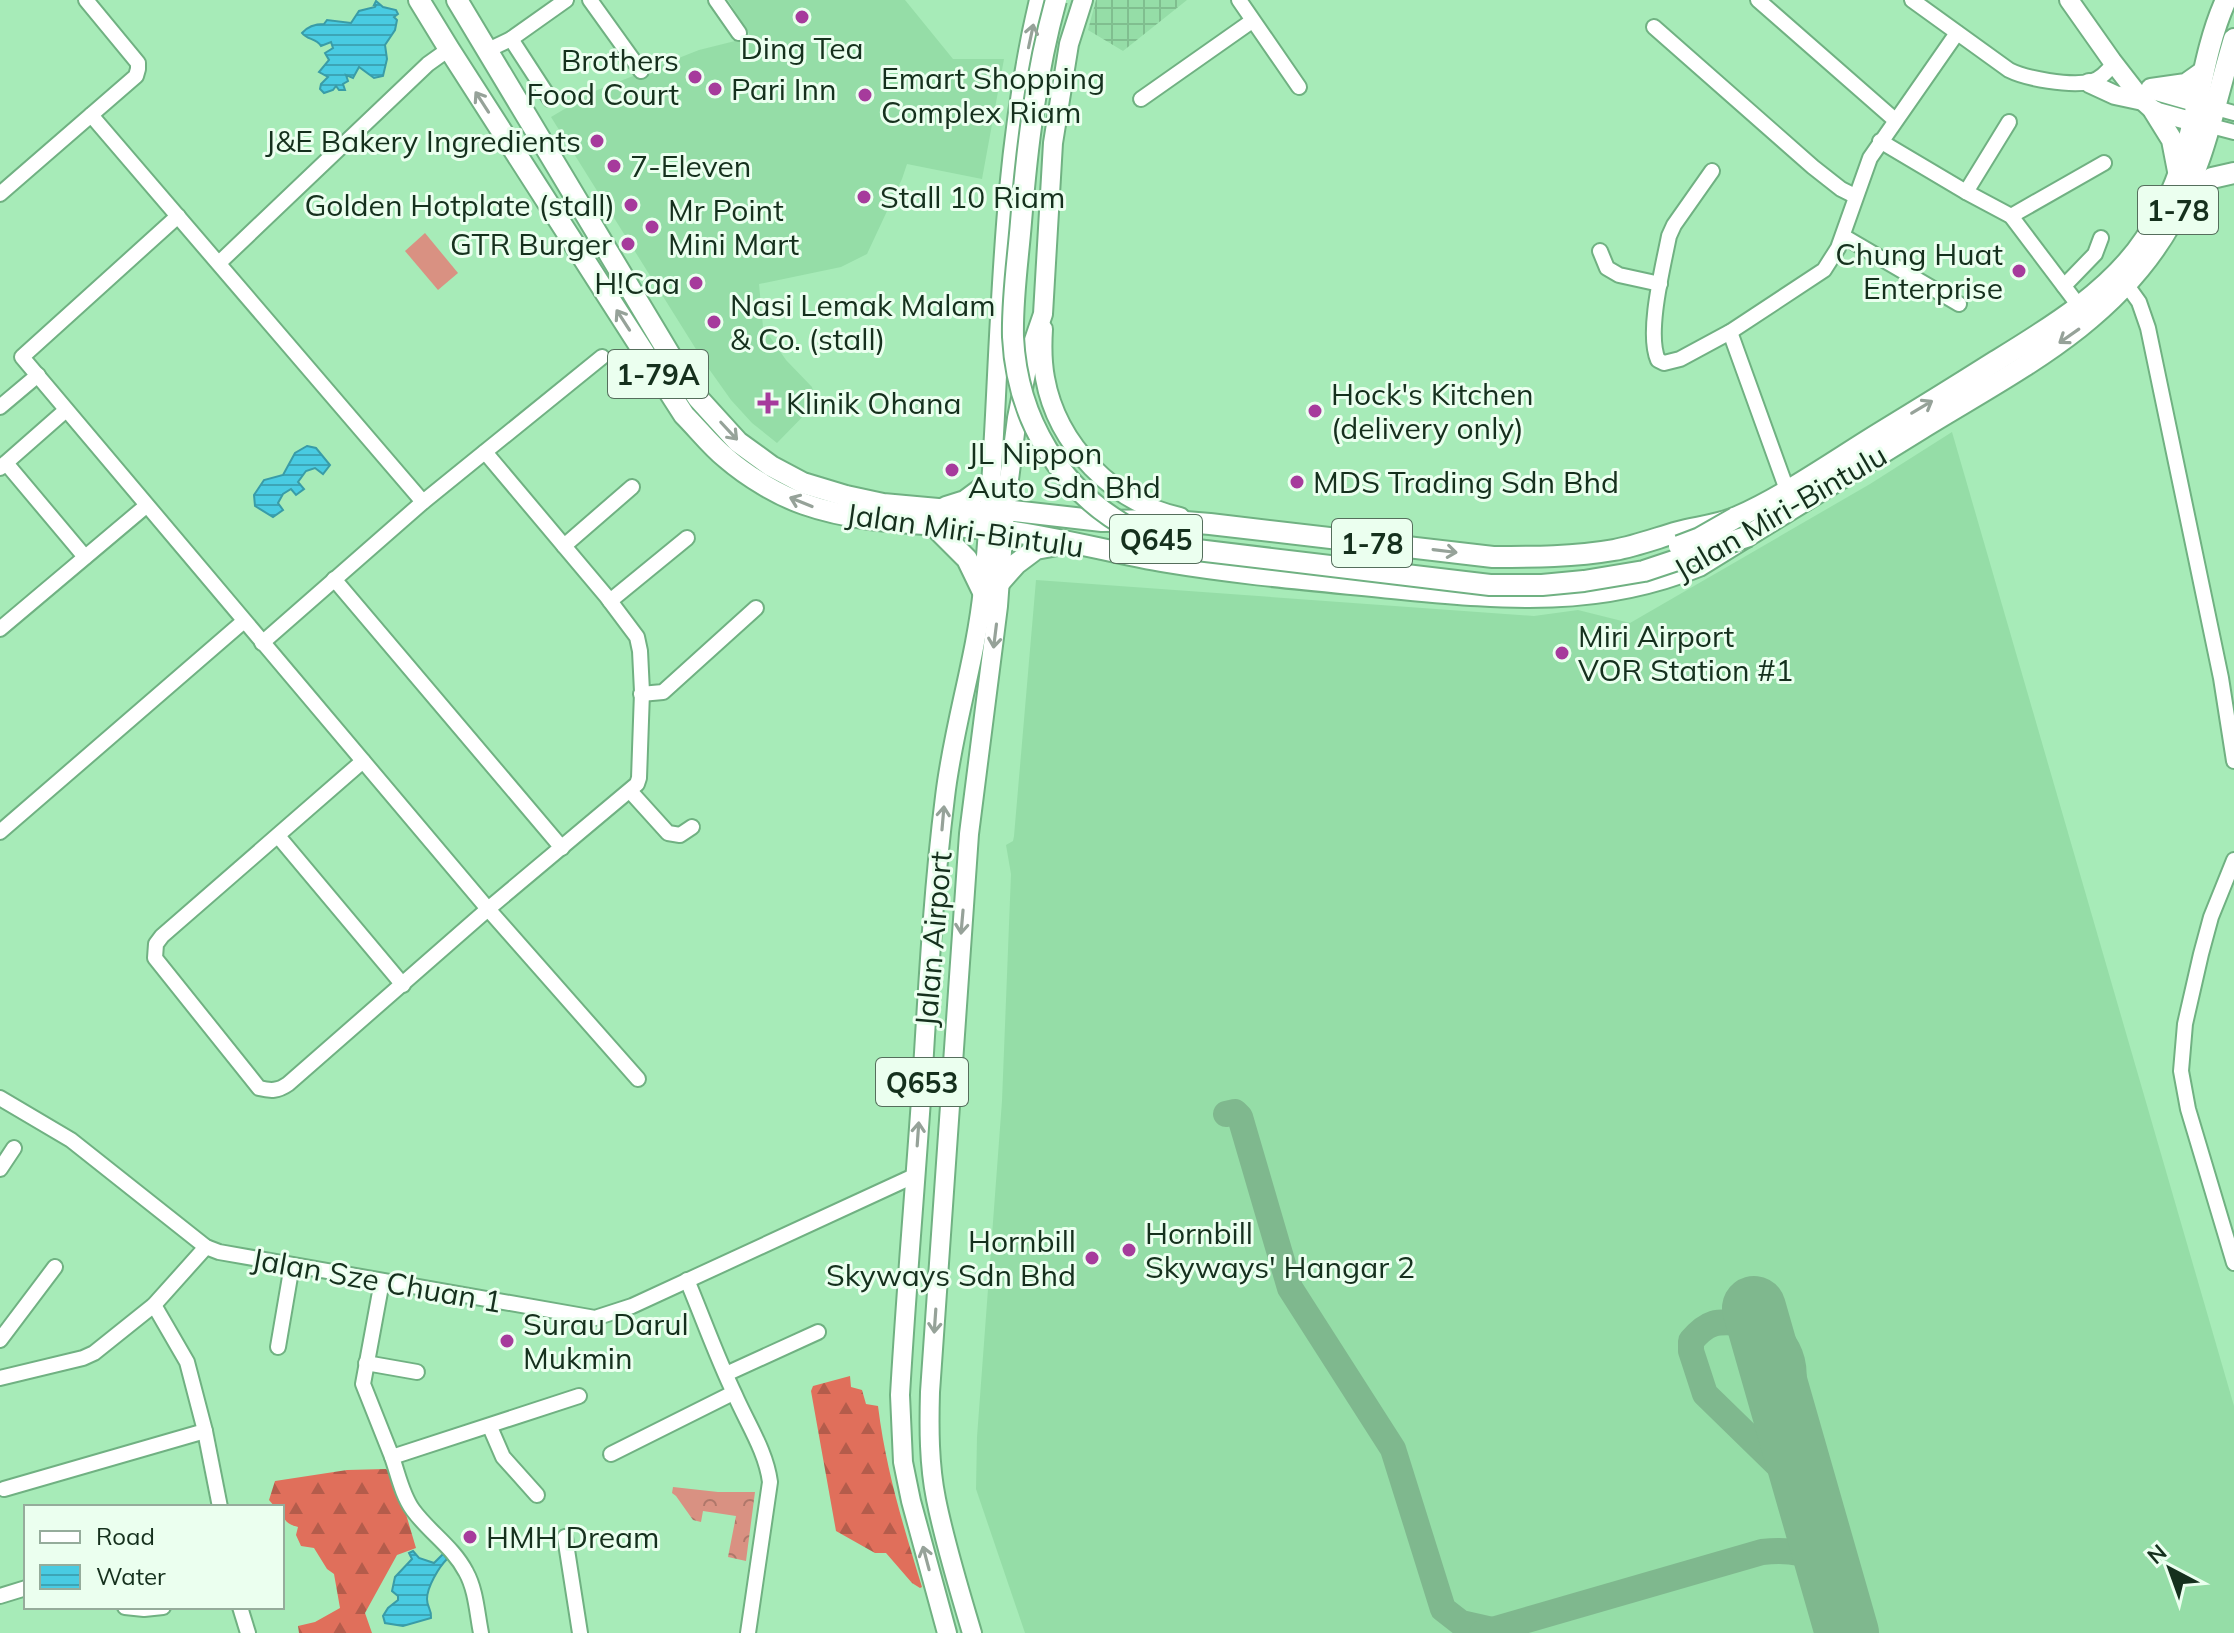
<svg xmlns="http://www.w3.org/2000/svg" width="2234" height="1633" viewBox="0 0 2234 1633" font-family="Mulish,sans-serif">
<defs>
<pattern id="industrial-grid" width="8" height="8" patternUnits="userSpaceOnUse" patternTransform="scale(2)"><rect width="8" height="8" fill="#95dda7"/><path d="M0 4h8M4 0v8" fill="none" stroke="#80be8f"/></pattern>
<pattern id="forest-firs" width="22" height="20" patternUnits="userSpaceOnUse" patternTransform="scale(2)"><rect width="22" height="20" fill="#e06f5b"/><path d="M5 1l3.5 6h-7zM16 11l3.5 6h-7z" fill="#b45c4b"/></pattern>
<pattern id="park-crowns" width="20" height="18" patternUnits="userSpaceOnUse" patternTransform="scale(2)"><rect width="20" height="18" fill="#d99182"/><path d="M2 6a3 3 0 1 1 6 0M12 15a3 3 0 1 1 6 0" fill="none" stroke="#af776a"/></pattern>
<pattern id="water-rules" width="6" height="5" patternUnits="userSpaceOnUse" patternTransform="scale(2)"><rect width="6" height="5" fill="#49cbe2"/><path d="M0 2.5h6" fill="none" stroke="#3ca5b7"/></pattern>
</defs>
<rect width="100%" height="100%" fill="#a7ebb8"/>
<g fill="#95dda7">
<polygon points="728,0 905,0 953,59 1004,59 982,179 907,164 902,179 867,254 841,267 759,284 763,327 786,360 812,387 816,403 777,443 752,423 731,400 704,362 551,117 595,91 699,50 751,37"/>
<polygon points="1952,432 2234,1406 2234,1633 1025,1633 976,1489 977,1437 1002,1101 1011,874 1006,845 1013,841 1014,836 1036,580 1534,616 1578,610 1630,623 1870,484"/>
</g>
<polygon fill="url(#industrial-grid)" points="1096,0 1187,0 1123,51 1088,30"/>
<g fill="url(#forest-firs)">
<path d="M 850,1376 L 851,1387 L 862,1390 L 866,1404 L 878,1406 C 886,1470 903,1525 922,1587 L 920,1588 L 912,1583 L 886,1553 L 875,1553 L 836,1531 L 811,1391 L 813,1386 Z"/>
<path d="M 386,1469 L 395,1477 L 416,1548 L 397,1555 L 365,1613 L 372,1633 L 299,1633 L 298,1626 L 315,1622 L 340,1608 L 334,1574 L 327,1569 L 314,1548 L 301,1546 L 296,1535 L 298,1527 C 286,1524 282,1519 282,1507 L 275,1507 L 269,1500 L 275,1481 L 347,1470 Z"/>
</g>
<polygon fill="url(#park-crowns)" points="673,1487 718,1492 755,1492 746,1561 728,1557 736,1516 703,1511 701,1522 693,1520 676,1496 672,1493"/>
<polygon fill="#d99182" points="425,233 458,273 438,290 405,251"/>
<g fill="url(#water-rules)" stroke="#399ca7" stroke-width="2">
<path d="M 376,1 L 383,7 L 396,10 L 398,14 L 394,17 L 397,20 L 395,30 L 385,45 L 387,59 L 383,76 L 374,78 L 359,67 L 353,78 L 346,75 L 348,81 L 343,84 L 345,90 L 339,90 L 336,86 L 333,90 L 324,93 L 320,89 L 321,84 L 328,77 L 319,72 L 329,60 L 325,53 L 333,48 L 331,42 L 321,46 C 316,38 307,40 302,33 C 308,26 315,24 324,24 L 327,20 L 351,23 L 359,11 L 375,7 L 376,5 L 374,5 Z"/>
<polygon points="307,446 316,448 330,465 323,474 315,468 306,471 298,482 304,489 296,495 291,489 283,494 278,503 283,510 273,517 255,506 254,495 264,480 283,475 295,453"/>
<path d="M 413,1551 L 419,1558 L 434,1563 L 443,1554 L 447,1559 C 439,1567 427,1587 427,1599 C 427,1608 432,1609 431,1618 L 403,1626 L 385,1623 L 383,1616 L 388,1608 L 398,1600 L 398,1596 L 392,1591 L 395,1577 L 412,1559 L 409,1553 Z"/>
</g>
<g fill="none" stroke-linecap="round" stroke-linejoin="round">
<g stroke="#7fb88e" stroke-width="26">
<polyline points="1226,1114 1235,1112 1240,1117 1290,1288 1393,1449 1443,1609 1461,1623 1492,1630"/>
<path d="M 1782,1409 C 1804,1381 1794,1337 1760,1325 C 1754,1323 1747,1323 1741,1323 C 1717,1321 1708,1321 1691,1341 L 1691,1351 L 1705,1394 L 1787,1474 L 1812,1511"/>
<path d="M 1482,1633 L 1762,1552 C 1780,1550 1802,1550 1817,1561 C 1822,1565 1826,1572 1831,1577"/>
</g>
<polyline stroke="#7fb88e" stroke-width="64" points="1754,1308 1847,1633"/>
<g stroke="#70b182" stroke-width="18">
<g id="minor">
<polyline points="590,0 641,71"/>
<polyline points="716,0 739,33"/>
<polyline points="1239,0 1299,87"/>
<polyline points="1758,0 1895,120"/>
<path d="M 1912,0 L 2009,70 C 2027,79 2069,86 2090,82 C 2100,80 2108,71 2114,63"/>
<polyline points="1654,27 1813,167 1841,189 1855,196"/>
<polyline points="511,39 550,99"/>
<polyline points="488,50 511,39 566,0"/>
<polyline points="1141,99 1252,21"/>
<polyline points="2216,108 2234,113"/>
<polyline points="91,115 423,502"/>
<polyline points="2211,126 2234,132"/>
<polyline points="1880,141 1966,192 2011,216 2079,306"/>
<path d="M 1712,171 L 1674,225 L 1669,236 C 1663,267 1646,333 1658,360 L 1664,363 L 1680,359 L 1730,332 L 1824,270 L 1838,248 L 1870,158 L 1957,33"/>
<polyline points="1966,192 2009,122"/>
<polyline points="0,194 136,76 138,69 138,63 86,0"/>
<polyline points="178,216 22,357 488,909 638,1079"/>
<polyline points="2011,216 2104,163"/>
<polyline points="1843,236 1959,304"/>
<polyline points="1600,251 1607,268 1619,275 1660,284"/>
<polyline points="219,263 428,64 449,49"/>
<polyline points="2121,277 2139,302 2148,328 2221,678 2234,761"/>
<polyline points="2064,286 2095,254 2101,238"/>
<polyline points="1730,332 1787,490"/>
<polyline points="0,407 38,375"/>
<polyline points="6,463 85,557"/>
<polyline points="0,468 66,410"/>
<polyline points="564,546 632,487"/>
<polyline points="334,579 562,848"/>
<polyline points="610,601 687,538"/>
<polyline points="0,629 146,506"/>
<polyline points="262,643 423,502 602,357"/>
<polyline points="641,694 663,692 756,608"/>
<path d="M 363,761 L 162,936 L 156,944 L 155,958 L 259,1088 C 271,1091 278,1091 288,1084 L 488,909 L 637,784 L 639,778 L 642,692 L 640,651 L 637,637 L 607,597 L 485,452"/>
<polyline points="630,791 668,833 680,835 692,827"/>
<polyline points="0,832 244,621"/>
<polyline points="278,836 403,985"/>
<polyline points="2234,860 2211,917 2201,954 2185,1024 2181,1071 2188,1109 2234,1263"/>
<polyline points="0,1098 71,1140 206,1247 219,1252 595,1318 632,1306 916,1175"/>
<polyline points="0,1169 14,1148"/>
<path d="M 687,1280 C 703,1318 717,1358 735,1395 C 747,1423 766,1451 770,1482 L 748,1633"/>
<polyline points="382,1281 363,1384 392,1457 579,1396"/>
<polyline points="0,1340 55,1267"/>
<polyline points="278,1347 292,1265"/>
<polyline points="366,1363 417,1372"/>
<polyline points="726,1374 818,1332"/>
<polyline points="0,1378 83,1358 94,1353 154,1305 206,1247"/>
<polyline points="490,1427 503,1457 537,1495"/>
<polyline points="205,1431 220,1507"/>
<polyline points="611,1454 733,1393"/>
<path d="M 392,1457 C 398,1474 402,1495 413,1510 C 429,1532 453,1547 466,1572 C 476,1590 477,1613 481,1633"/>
<polyline points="4,1489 205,1431 187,1362 154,1305"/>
<polyline points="565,1537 580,1633"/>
<polyline points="0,1596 26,1588"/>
<polyline points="125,1607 144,1609 163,1607"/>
<polyline points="240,1607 248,1633"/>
</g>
</g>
<g stroke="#70b182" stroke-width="22">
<g id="major">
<polyline points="2069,0 2112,61 2143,101 2154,111 2205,125"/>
<polyline points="2089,83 2115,95 2143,101"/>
<polyline points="2153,90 2209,106"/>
<path d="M 1043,329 C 1042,345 1042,362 1045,378 C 1057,445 1114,503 1180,517"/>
<path d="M 947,1633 L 911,1501 L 903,1462 L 900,1395 C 906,1292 915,1189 922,1085 C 928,989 933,892 945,797 C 953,727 976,659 983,589 C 1003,393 993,193 1039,0"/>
<path d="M 972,1633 C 959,1589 945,1544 936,1499 C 929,1464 929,1428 930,1392 L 969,834 L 998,606 L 1005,510 L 1017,418 L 1031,349 L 1043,314 L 1053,143 L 1069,44 L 1083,0"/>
</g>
</g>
<g stroke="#70b182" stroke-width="24">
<g id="highway">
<path d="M 419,0 L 449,49 L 684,415 C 698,429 711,446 726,458 C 748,477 778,495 804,504 C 869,527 940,522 1007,531 C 1061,538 1114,553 1167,562 C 1245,575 1324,581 1402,589 C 1506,599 1599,607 1699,566 C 1773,521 1847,475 1921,429 C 2015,371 2115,323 2171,223 C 2204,165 2215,102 2234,39"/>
<path d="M 457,0 L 676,365 L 698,398 L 738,442 L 771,466 L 803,483 L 846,496 L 883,504 L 938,509 L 976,512 L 1005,510 L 1102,521 L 1161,520 L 1210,524 L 1493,557 C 1534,557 1574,557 1614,550 C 1636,546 1657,538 1678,532 C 1697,527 1719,525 1737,517 C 1785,496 1837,459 1883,431 C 1921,408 1958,385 1996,361 C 2048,329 2110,292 2145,239 C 2158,219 2170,198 2178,175 C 2199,118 2201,55 2226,0"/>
<polyline points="2151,89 2186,84 2203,72"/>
<polyline points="2154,111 2172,140 2178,171"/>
<polyline points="2186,200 2212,178 2234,173"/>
<polyline points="946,507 965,501 992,481"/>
<polyline points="933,525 967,559 983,592"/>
<polyline points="1000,582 1016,564 1036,549 1057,545"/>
</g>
</g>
<use href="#minor" stroke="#fff" stroke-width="14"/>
<use href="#major" stroke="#fff" stroke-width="18"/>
<use href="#highway" stroke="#fff" stroke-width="20"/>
<g stroke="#70b182" stroke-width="24" stroke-linecap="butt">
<g id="highway-bridge">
<path d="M 1056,0 C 1036,72 1027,148 1021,222 C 1018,260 1012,299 1013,337 C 1017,419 1060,491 1133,530 C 1153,540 1175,545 1197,550 L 1490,585 L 1542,585 L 1584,581 L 1644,571 L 1749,536"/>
<polyline points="1679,546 1700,538 1735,518"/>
</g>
</g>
<use href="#highway-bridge" stroke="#fff" stroke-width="20"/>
</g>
<defs><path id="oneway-shaft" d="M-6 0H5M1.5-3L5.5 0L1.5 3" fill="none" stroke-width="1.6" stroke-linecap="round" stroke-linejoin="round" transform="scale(2)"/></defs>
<g stroke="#96a299">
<use href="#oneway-shaft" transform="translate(1031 36) rotate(-78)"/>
<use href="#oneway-shaft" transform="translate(482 102) rotate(-123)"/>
<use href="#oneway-shaft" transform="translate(623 320) rotate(-123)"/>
<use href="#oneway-shaft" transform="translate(2069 336) rotate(145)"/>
<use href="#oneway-shaft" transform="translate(1922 407) rotate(-31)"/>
<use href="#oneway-shaft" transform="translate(729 431) rotate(47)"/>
<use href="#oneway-shaft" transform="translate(801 502) rotate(-158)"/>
<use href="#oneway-shaft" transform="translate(1445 551) rotate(7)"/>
<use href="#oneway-shaft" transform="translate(995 636) rotate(97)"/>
<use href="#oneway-shaft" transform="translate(943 818) rotate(-85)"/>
<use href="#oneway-shaft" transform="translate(962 922) rotate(95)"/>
<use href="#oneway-shaft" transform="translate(918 1134) rotate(-86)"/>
<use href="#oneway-shaft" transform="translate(935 1321) rotate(94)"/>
<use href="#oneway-shaft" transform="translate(926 1558) rotate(-105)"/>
</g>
<g fill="#a63b9c" stroke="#ebffef" stroke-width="3">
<circle cx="802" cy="17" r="8"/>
<circle cx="695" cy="77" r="8"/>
<circle cx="715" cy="89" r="8"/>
<circle cx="865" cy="95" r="8"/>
<circle cx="597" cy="141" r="8"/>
<circle cx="614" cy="166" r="8"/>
<circle cx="864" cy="197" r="8"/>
<circle cx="631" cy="205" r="8"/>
<circle cx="652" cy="227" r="8"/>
<circle cx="628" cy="244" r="8"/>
<circle cx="2019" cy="271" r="8"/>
<circle cx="696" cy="283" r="8"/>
<circle cx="714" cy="322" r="8"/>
<path d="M764 391h8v8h8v8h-8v8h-8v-8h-8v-8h8z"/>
<circle cx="1315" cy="411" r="8"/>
<circle cx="952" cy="470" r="8"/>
<circle cx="1297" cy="482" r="8"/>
<circle cx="1562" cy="653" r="8"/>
<circle cx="1129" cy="1250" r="8"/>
<circle cx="1092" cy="1258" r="8"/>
<circle cx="507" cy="1341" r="8"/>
<circle cx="470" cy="1537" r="8"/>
</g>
<g text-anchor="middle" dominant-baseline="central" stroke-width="6" stroke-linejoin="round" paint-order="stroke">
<g fill="#ebffef" stroke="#556e5c" stroke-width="2">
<rect x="2138" y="186" width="80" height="48" rx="6"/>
<rect x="608" y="350" width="100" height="48" rx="6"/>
<rect x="1110" y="515" width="92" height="48" rx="6"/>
<rect x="1332" y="519" width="80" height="48" rx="6"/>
<rect x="876" y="1058" width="92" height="48" rx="6"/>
</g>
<g font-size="28" font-weight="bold" fill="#15301d">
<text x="2178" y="210">1-78</text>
<text x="658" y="374">1-79A</text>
<text x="1156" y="539">Q645</text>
<text x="1372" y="543">1-78</text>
<text x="922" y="1082">Q653</text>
</g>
<g font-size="30" fill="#15301d" stroke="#ebffef" text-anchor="start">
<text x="802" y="48" text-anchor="middle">Ding Tea</text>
<text x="679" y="60" text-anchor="end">Brothers<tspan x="679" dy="34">Food Court</tspan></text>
<text x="881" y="78">Emart Shopping<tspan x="881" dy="34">Complex Riam</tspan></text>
<text x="731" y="89">Pari Inn</text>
<text x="581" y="141" text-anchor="end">J&amp;E Bakery Ingredients</text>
<text x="630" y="166">7-Eleven</text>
<text x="880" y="197">Stall 10 Riam</text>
<text x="615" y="205" text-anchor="end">Golden Hotplate (stall)</text>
<text x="668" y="210">Mr Point<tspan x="668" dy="34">Mini Mart</tspan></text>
<text x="612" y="244" text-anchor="end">GTR Burger</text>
<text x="2003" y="254" text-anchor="end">Chung Huat<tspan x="2003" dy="34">Enterprise</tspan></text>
<text x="680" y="283" text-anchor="end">H!Caa</text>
<text x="730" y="305">Nasi Lemak Malam<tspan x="730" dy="34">&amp; Co. (stall)</tspan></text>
<text x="1331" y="394">Hock's Kitchen<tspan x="1331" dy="34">(delivery only)</tspan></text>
<text x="786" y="403">Klinik Ohana</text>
<text x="968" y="453">JL Nippon<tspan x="968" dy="34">Auto Sdn Bhd</tspan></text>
<text x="1313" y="482">MDS Trading Sdn Bhd</text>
<text x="1578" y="636">Miri Airport<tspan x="1578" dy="34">VOR Station #1</tspan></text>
<text x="1145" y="1233">Hornbill<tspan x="1145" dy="34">Skyways' Hangar 2</tspan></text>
<text x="1076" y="1241" text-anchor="end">Hornbill<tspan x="1076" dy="34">Skyways Sdn Bhd</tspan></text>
<text x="523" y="1324">Surau Darul<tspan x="523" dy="34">Mukmin</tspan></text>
<text x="486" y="1537">HMH Dream</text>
</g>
<g font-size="30" fill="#15301d" stroke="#ebffef">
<text transform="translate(1780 512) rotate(-30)">Jalan Miri-Bintulu</text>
<text transform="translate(965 530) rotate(8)">Jalan Miri-Bintulu</text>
<text transform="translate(933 939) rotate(-85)">Jalan Airport</text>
<text transform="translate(377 1280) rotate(10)">Jalan Sze Chuan 1</text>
</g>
</g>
<rect x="24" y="1505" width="260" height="104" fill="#ebffef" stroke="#95ac9b" stroke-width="2"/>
<rect x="40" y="1531" width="40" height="12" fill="#ffffff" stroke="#95ac9b" stroke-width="2"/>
<text x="96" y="1545" font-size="24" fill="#15301d">Road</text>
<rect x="40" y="1565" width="40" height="24" fill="url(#water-rules)" stroke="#95ac9b" stroke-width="2"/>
<text x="96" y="1585" font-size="24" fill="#15301d">Water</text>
<g transform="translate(2170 1569) rotate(319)" stroke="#ebffef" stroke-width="6" paint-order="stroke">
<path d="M0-6L14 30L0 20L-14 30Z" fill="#15301d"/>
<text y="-12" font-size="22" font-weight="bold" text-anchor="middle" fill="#15301d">N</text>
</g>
</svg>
